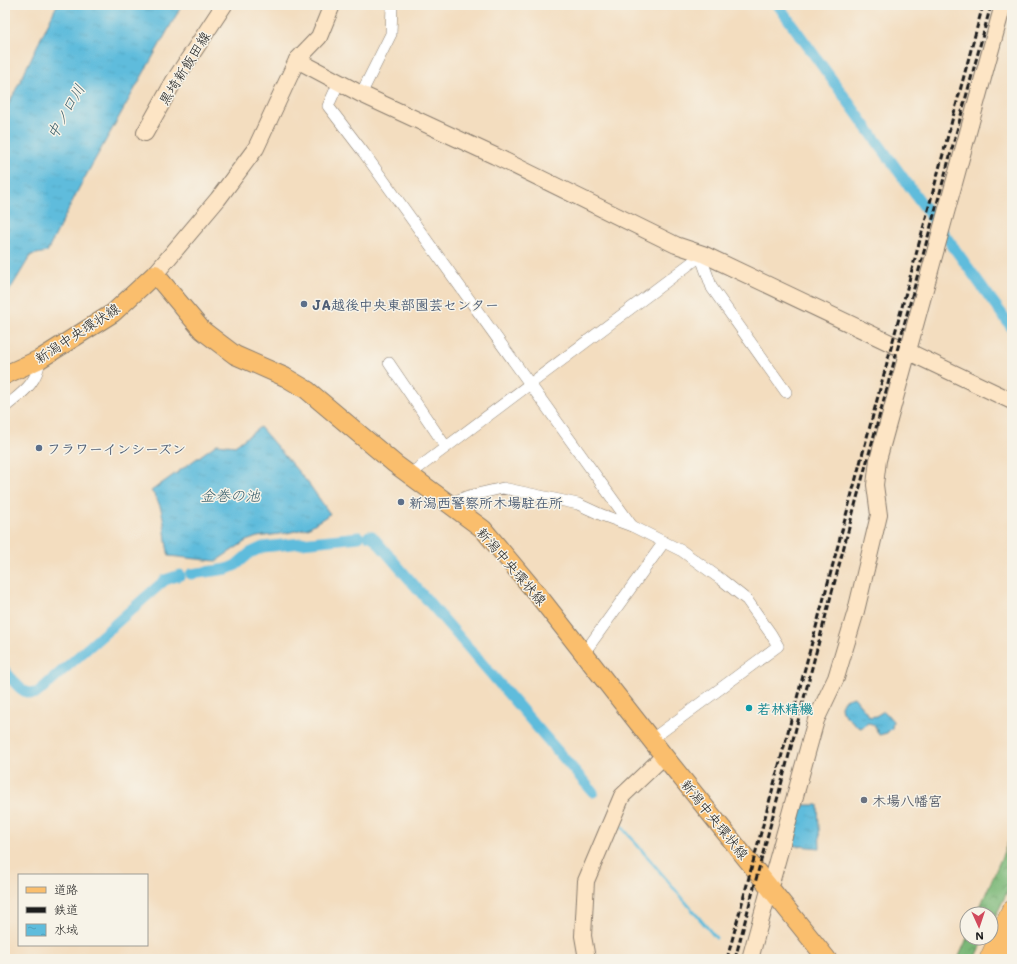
<svg xmlns="http://www.w3.org/2000/svg" width="1017" height="964" viewBox="0 0 1017 964" font-family="Mali,'Klee One',sans-serif">
<defs>
<pattern id="forest-crowns" width="20" height="18" patternUnits="userSpaceOnUse"><rect width="20" height="18" fill="#7bb878"/><path d="M2 6a3 3 0 1 1 6 0M12 15a3 3 0 1 1 6 0" fill="none" stroke="#649562"/></pattern>
<pattern id="water-ripples" width="26" height="14" patternUnits="userSpaceOnUse"><rect width="26" height="14" fill="#5ebcdc"/><path d="M2 4q2-2 4 0t4 0M15 11q2-2 4 0t4 0" fill="none" stroke="#51a1bc"/></pattern>
</defs>
<rect width="100%" height="100%" fill="#f7f3e8"/>
<filter id="ink" filterUnits="userSpaceOnUse"><feTurbulence type="fractalNoise" baseFrequency=".025" numOctaves="2"/><feDisplacementMap in="SourceGraphic" scale="8" xChannelSelector="R" yChannelSelector="G"/><feConvolveMatrix kernelMatrix="1 2 1 2 8 2 1 2 1" color-interpolation-filters="sRGB"/></filter>
<filter id="wash" filterUnits="userSpaceOnUse"><feTurbulence type="fractalNoise" baseFrequency=".012" numOctaves="4" result="noise"/><feDisplacementMap in="SourceGraphic" scale="16" xChannelSelector="R" yChannelSelector="G"/><feGaussianBlur stdDeviation="0.9" result="paint"/><feColorMatrix in="noise" values="0 0 0 0 0 0 0 0 0 0 0 0 0 0 0 0 0 1.4 0 .05"/><feComposite in="paint" operator="in"/></filter>
<g filter="url(#wash)">
<rect width="100%" height="100%" fill="#f3ddbf"/>
<g fill="url(#forest-crowns)" stroke="#4c6a4a">
<polygon points="1012,833 1012,882 991,926 991,914 977,914"/>
<polygon points="967,938 985,938 975,959 958,959"/>
</g>
<g fill="url(#water-ripples)" stroke="#3d6c7c">
<polygon points="57,5 182,5 79,188 47,252 31,255 5,298 5,112"/>
<path d="M 260,427 L 309,484 L 330,514 L 308,528 L 287,533 L 257,537 L 246,541 L 216,561 L 169,556 C 163,534 167,509 151,491 L 217,444 L 235,446 Z"/>
<path d="M 854,697 L 870,717 L 876,716 L 884,711 L 893,721 L 892,728 L 887,733 L 879,735 C 875,729 877,724 868,723 L 861,728 L 858,727 L 842,712 L 841,706 L 844,700 Z"/>
<polygon points="799,805 818,805 820,848 788,845"/>
</g>
<g fill="none" stroke-linecap="round" stroke-linejoin="round">
<polyline stroke="#5ebcdc" stroke-width="3" points="622,827 716,938"/>
<g stroke="#5ebcdc" stroke-width="11">
<polyline points="778,5 1012,328"/>
<polyline points="369,536 372,536 593,792"/>
<polyline points="191,574 227,569 236,565 250,553 263,547 359,537"/>
<path d="M 5,671 C 14,681 22,696 37,693 L 165,580 L 180,575"/>
</g>
</g>
</g>
<g filter="url(#ink)">
<g fill="none" stroke-linecap="round" stroke-linejoin="round">
<g stroke="#887c6e" stroke-width="12">
<g id="street">
<polyline points="339,82 328,106 364,153 632,526"/>
<polyline points="361,94 391,34 392,5"/>
<polyline points="703,254 703,263 712,288 786,392"/>
<polyline points="389,363 446,447"/>
<path d="M 5,407 C 23,392 37,384 40,359"/>
<polyline points="409,475 703,254"/>
<polyline points="448,504 468,496 503,488 578,504 602,515 632,526 682,551 722,580 747,600 771,634 778,646 652,739"/>
<polyline points="584,653 664,542"/>
</g>
</g>
<g stroke="#887c6e" stroke-width="18">
<g id="secondary">
<polyline points="297,60 361,94 495,156 676,245 703,254 1012,401"/>
<polyline points="145,133 174,81 224,5"/>
<polyline points="155,274 218,199 256,148 297,60 319,37 332,5"/>
<polyline points="587,959 583,936 586,881 622,796 664,756"/>
<polyline points="750,959 816,720 836,678 856,611 879,515 875,485 878,460 1003,5"/>
</g>
</g>
<g stroke="#887c6e" stroke-width="20">
<polyline id="primary" points="5,375 40,359 113,313 155,274 202,330 219,343 235,355 285,377 307,390 395,464 483,529 538,595 664,756 827,959"/>
</g>
<g stroke="#887c6e" stroke-width="22">
<g id="highway">
<polyline points="990,959 1012,911"/>
<polyline points="1009,959 1012,953"/>
</g>
</g>
<use href="#street" stroke="#fff" stroke-width="11"/>
<use href="#secondary" stroke="#fde5c5" stroke-width="16"/>
<use href="#primary" stroke="#fabe6d" stroke-width="18"/>
<use href="#highway" stroke="#fabe6d" stroke-width="21"/>
<g stroke="#1c1c1c" stroke-width="3" stroke-dasharray="6 3" stroke-linecap="butt">
<polyline points="727,959 983,5"/>
<polyline points="735,959 851,520 991,5"/>
</g>
</g>
</g>
<g fill="#5c6f8a" stroke="#f7f3e8" stroke-width="1.5">
<circle cx="304" cy="304" r="4"/>
<circle cx="39" cy="448" r="4"/>
<circle cx="401" cy="502" r="4"/>
</g>
<circle fill="#0f9aa8" stroke="#f7f3e8" stroke-width="1.5" cx="749" cy="708" r="4"/>
<circle fill="#6b7280" stroke="#f7f3e8" stroke-width="1.5" cx="864" cy="800" r="4"/>
<g text-anchor="middle" dominant-baseline="central" stroke-width="3" stroke-linejoin="round" paint-order="stroke">
<g font-size="14" fill="#1c1c1c" stroke="#f7f3e8">
<text transform="translate(184 68) rotate(-58)">黒埼新飯田線</text>
<text transform="translate(77 333) rotate(-33)">新潟中央環状線</text>
<text transform="translate(512 566) rotate(49)">新潟中央環状線</text>
<text transform="translate(715 819) rotate(51)">新潟中央環状線</text>
</g>
<g font-size="14" font-weight="bold" fill="#4e5e75" stroke="#f7f3e8" text-anchor="start">
<text x="312" y="304">JA越後中央東部園芸センター</text>
<text x="47" y="448">フラワーインシーズン</text>
<text x="409" y="502">新潟西警察所木場駐在所</text>
</g>
<g font-size="14" font-weight="bold" fill="#0d838f" stroke="#f7f3e8" text-anchor="start">
<text x="757" y="708">若林精機</text>
</g>
<g font-size="14" font-weight="bold" fill="#5b616d" stroke="#f7f3e8" text-anchor="start">
<text x="872" y="800">木場八幡宮</text>
</g>
<g font-size="15" font-style="italic" fill="#365c69" stroke="#f7f3e8">
<text transform="translate(65 111) rotate(-60)">中ノ口川</text>
<text x="230" y="495">金巻の池</text>
</g>
</g>
<rect width="1017" height="964" fill="none" stroke="#f7f3e8" stroke-width="20"/>
<rect x="18" y="874" width="130" height="72" fill="#f7f3e8" stroke="#9f9d96"/>
<rect x="26" y="887" width="20" height="6" fill="#fabe6d" stroke="#9f9d96"/>
<text x="54" y="894" font-size="12" fill="#1c1c1c">道路</text>
<rect x="26" y="907" width="20" height="6" fill="#1c1c1c" stroke="#9f9d96"/>
<text x="54" y="914" font-size="12" fill="#1c1c1c">鉄道</text>
<rect x="26" y="924" width="20" height="12" fill="url(#water-ripples)" stroke="#9f9d96"/>
<text x="54" y="934" font-size="12" fill="#1c1c1c">水域</text>
<g transform="translate(979 926) rotate(177)"><circle r="19" fill="#f7f3e8" stroke="#9f9d96"/>
<path d="M0-3L7 15L0 10L-7 15Z" fill="#d1495b"/>
<text y="-6" font-size="11" font-weight="bold" text-anchor="middle" fill="#1c1c1c">N</text>
</g>
</svg>
